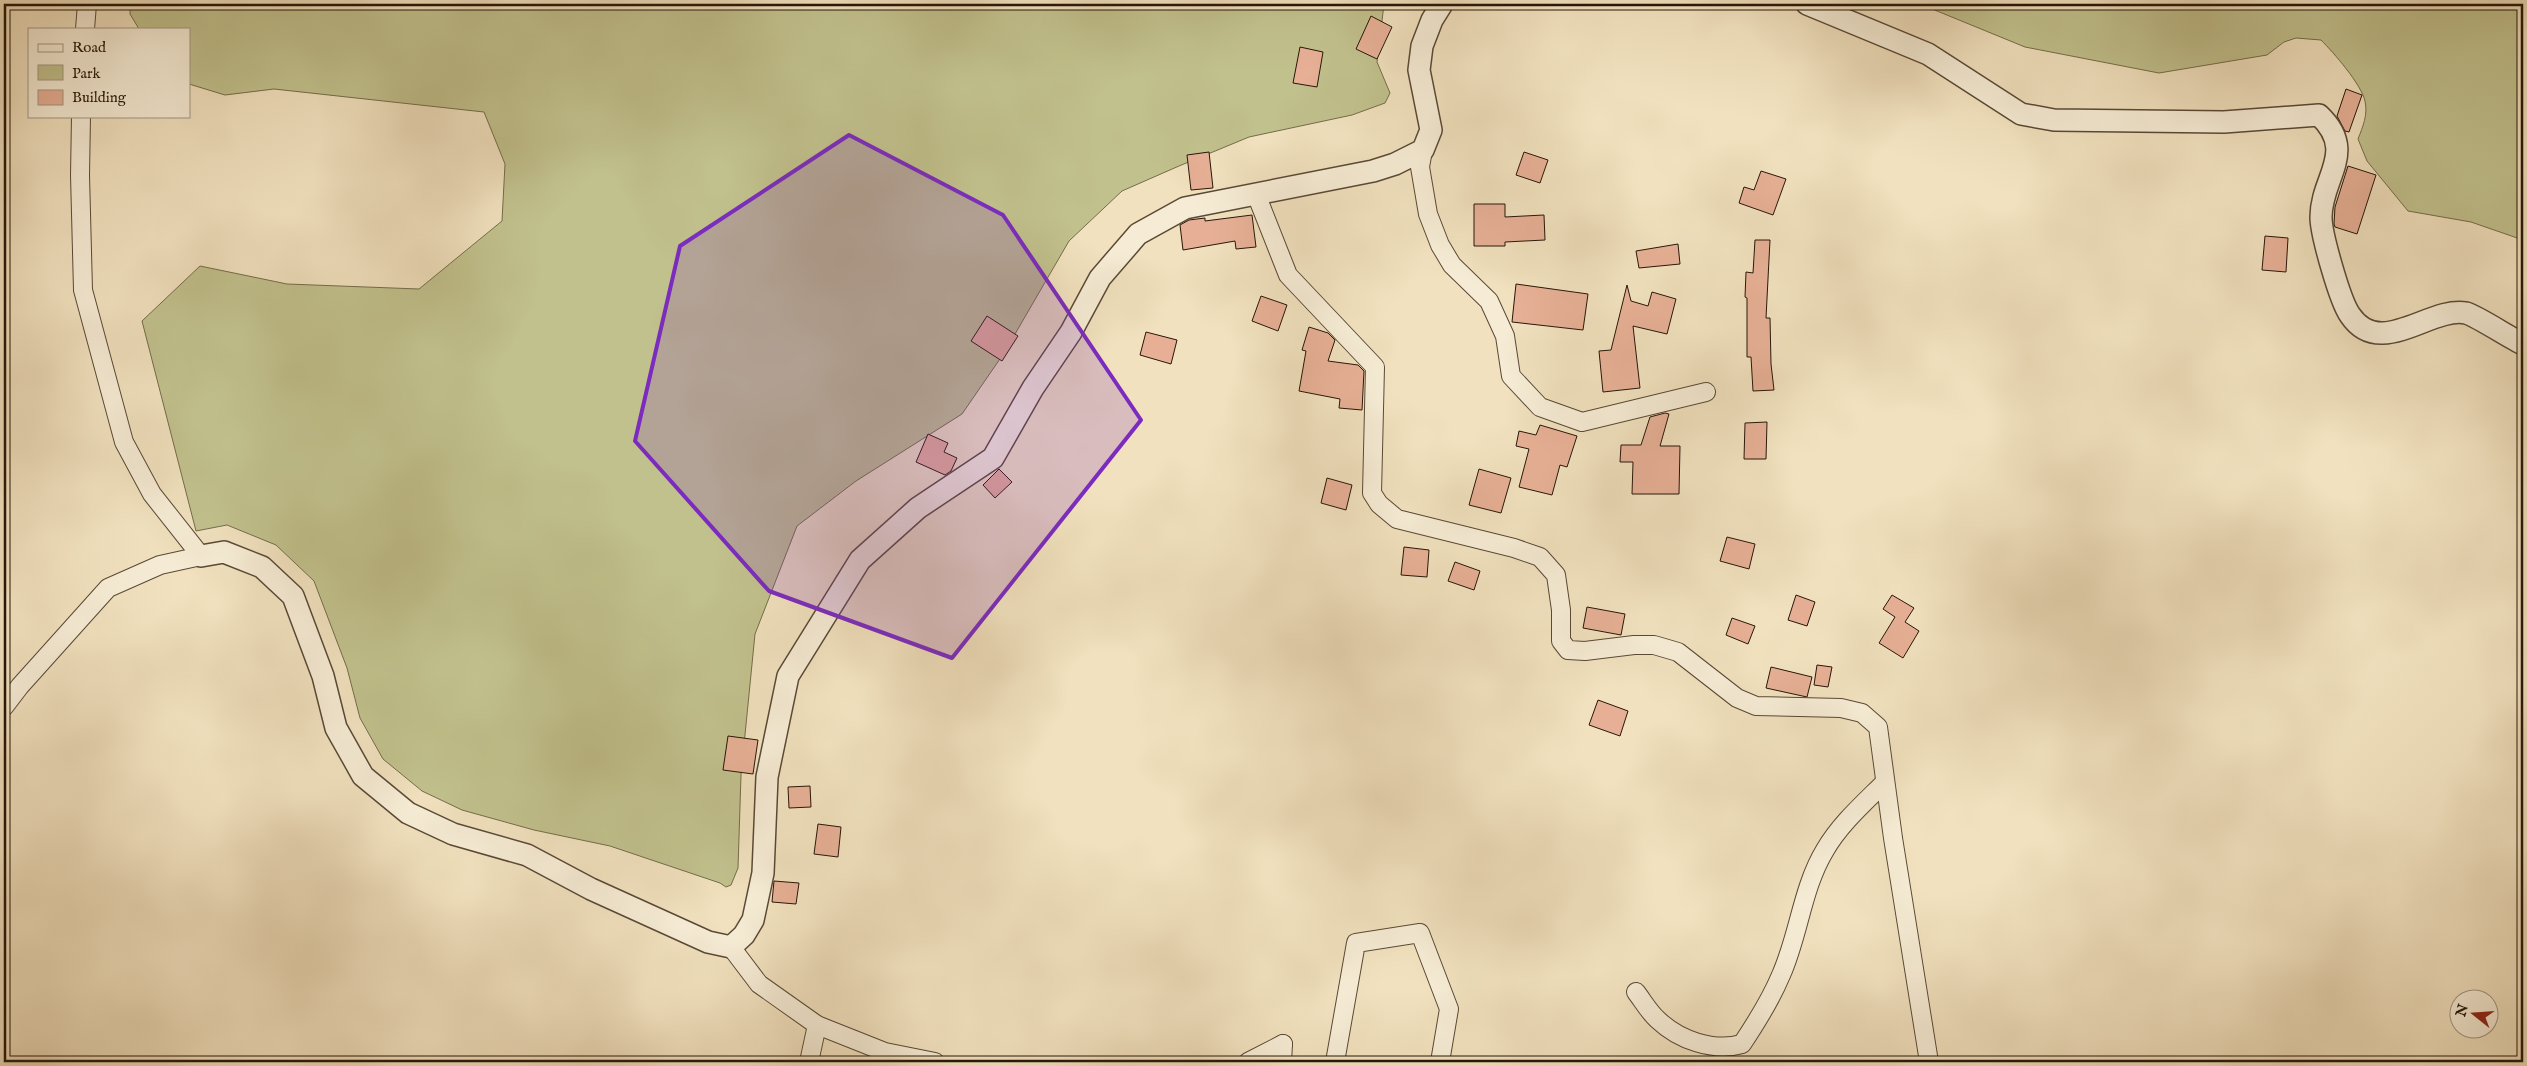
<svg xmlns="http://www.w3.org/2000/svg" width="2527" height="1066" viewBox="0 0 2527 1066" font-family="'IM FELL English',serif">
<rect width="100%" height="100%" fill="#f1e1be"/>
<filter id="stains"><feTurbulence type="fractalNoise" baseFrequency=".004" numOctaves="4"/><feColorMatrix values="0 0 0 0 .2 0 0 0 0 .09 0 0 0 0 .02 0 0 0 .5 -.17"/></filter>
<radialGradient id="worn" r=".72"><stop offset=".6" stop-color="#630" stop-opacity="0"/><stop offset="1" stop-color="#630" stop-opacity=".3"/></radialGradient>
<g fill="#c1c18d" stroke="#746c4a">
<polygon points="130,4 1384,4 1377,62 1390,93 1385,103 1352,115 1249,137 1179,166 1122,191 1069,241 1004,353 962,414 856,481 797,526 755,634 741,775 738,868 731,885 726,887 720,883 610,846 534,830 462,810 422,791 383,759 360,718 347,668 314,581 276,545 227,525 196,531 142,321 200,266 287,284 419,289 502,221 505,164 484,112 274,89 225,95 189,84 189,29 139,29 130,14"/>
<path d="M 1920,4 L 2523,4 L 2523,240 L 2471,222 L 2408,211 L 2367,161 L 2358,139 C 2363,126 2368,115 2365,101 C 2361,84 2334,53 2321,40 L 2296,38 L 2284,42 L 2267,55 L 2159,73 L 2025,47 Z"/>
</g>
<g fill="#e7b096" stroke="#271608">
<polygon points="1371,16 1392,27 1377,59 1356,49"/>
<polygon points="1300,47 1323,52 1317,87 1293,83"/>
<polygon points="2346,89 2362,95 2349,132 2345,131 2337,116"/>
<polygon points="1209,152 1213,188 1191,190 1187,155"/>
<polygon points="1524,152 1548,160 1540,183 1516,175"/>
<polygon points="2348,166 2376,175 2357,234 2335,227 2334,224 2335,207"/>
<polygon points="1761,171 1786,179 1773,215 1739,203 1744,187 1754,190"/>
<polygon points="1474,204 1505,204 1505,217 1544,215 1545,240 1505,242 1505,246 1474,246"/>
<polygon points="1252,215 1256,247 1236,249 1235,241 1183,250 1180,225 1189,220 1205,218 1205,221"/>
<polygon points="2265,236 2288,238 2286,272 2262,270"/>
<polygon points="1755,240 1770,240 1766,318 1770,318 1771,364 1774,390 1753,391 1751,357 1747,357 1747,298 1745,297 1746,272 1753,273"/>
<polygon points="1678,244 1680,264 1639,268 1636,251"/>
<polygon points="1516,284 1588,294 1583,330 1512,322"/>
<polygon points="1627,285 1631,301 1648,306 1652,292 1676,299 1667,334 1633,326 1640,388 1603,392 1599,351 1611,350"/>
<polygon points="1261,296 1287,305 1278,331 1252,321"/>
<polygon points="987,316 1018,336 1002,361 971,341"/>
<polygon points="1309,327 1328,333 1335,340 1328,361 1358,365 1364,371 1362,410 1339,408 1340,399 1299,391 1306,351 1302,350"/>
<polygon points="1146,332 1177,340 1171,364 1140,355"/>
<polygon points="1665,413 1669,414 1660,446 1680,446 1679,494 1632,494 1633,462 1620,462 1621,445 1641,445 1650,417"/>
<polygon points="1767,422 1766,459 1744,459 1745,423"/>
<polygon points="1540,425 1577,436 1567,467 1560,465 1552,495 1519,487 1529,449 1516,446 1519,431 1536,435"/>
<polygon points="928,434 948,443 944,452 957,458 951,471 945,475 916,462"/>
<polygon points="999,469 1012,482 995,498 983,485"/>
<polygon points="1479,469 1511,478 1501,513 1469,505"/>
<polygon points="1327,478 1352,485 1346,510 1321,503"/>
<polygon points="1727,537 1755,544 1749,569 1720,561"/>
<polygon points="1404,547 1429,550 1427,577 1401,575"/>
<polygon points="1455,562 1480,571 1474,590 1448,581"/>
<polygon points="1796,595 1815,602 1807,626 1788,620"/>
<polygon points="1892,595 1914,608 1905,622 1919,631 1903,658 1879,643 1895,617 1883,609"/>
<polygon points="1587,607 1625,614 1621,635 1583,628"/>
<polygon points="1732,618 1755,626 1748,644 1726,635"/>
<polygon points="1817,665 1832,667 1828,687 1814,685"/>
<polygon points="1771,667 1812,677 1807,697 1766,688"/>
<polygon points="1598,700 1628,711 1620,736 1589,725"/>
<polygon points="728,736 758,740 753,774 723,770"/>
<polygon points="810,786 811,807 789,808 788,787"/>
<polygon points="818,824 841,827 838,857 814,854"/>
<polygon points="774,881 799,883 796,904 772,902"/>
</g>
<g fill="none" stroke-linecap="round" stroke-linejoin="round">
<g stroke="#5a4936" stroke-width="20">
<g id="minor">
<polyline points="85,29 87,4"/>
<polyline points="1423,150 1420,167 1428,214 1440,245 1452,265 1489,301 1505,336 1511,376 1540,407 1582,422 1706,392"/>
<polyline points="1256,194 1288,275 1375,367 1372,493 1379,504 1397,519 1514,548 1540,557 1556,575 1561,610 1561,641 1568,650 1585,651 1634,645 1654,645 1678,652 1737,698 1756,706 1841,708 1862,713 1878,727 1893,838 1929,1062"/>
<polyline points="4,707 20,686 108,588 160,565 201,556 152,494 124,442 83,290 80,175 81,116"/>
<polyline points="731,947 759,984 817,1025 885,1052 935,1062"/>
<path d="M 1636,992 C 1643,1001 1649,1012 1658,1020 C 1679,1040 1713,1052 1742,1044 C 1756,1023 1771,999 1781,975 C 1799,935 1802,888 1825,850 C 1840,824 1864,803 1885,782"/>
<polyline points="809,1062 817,1025"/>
<polyline points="1248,1062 1283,1044"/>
<polyline points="1282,1062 1283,1044"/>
<polyline points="1335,1062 1356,943 1420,933 1449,1009 1440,1062"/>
</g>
</g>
<g stroke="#5a4936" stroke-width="24">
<g id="tertiary">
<path d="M 1807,4 L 1928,54 L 2021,114 L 2054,120 L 2224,122 L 2319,115 C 2358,152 2321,177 2321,217 C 2321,234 2340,301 2350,315 C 2380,360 2430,306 2466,313 C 2477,316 2510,338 2523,344"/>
<polyline points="201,556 224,552 262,567 293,596 323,676 336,728 363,776 408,813 453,834 527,855 591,889 708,942 731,947 744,935 753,920 763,873 767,777 788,676 860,560 918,508 993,458 1033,388 1071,332 1100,278 1138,234 1185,208 1373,171 1395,164 1423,150 1431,130 1419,70 1422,46 1432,20 1442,4"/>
</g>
</g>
<use href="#minor" stroke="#f6ecd5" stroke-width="18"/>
<use href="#tertiary" stroke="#f6ecd5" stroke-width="21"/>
</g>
<path fill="#7b2cbf" fill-opacity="0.2" stroke="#7b2cbf" stroke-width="4" stroke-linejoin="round" d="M 849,135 L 1003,215 L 1141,420 L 952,658 L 769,591 L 635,441 L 680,246 Z"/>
<rect width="2527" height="1066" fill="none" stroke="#f1e1be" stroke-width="20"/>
<rect x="5" y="5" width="2517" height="1056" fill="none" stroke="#271608" stroke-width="2.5"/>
<rect x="10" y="10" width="2507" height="1046" fill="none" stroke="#271608"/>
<rect x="28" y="28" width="162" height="90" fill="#f6ecd5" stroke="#a39683"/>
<rect x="38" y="44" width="25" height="8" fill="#f6ecd5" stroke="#a39683"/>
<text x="72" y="52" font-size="15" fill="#271608">Road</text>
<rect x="38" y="65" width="25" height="15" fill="#c1c18d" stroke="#a39683"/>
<text x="72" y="78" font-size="15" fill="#271608">Park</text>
<rect x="38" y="90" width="25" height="15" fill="#e7b096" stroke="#a39683"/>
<text x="72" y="102" font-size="15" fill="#271608">Building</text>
<g transform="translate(2474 1014) rotate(287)"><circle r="24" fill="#f6ecd5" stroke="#a39683"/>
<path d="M0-4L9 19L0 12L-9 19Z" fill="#8f2418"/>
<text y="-8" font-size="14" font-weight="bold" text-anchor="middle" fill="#271608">N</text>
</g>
<rect width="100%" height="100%" filter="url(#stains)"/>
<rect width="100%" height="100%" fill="url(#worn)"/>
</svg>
